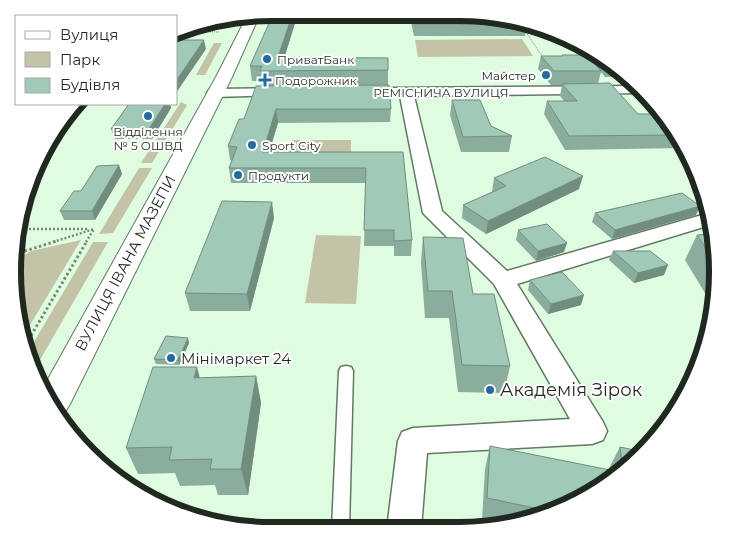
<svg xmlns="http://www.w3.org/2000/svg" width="730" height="543" viewBox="0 0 730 543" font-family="Montserrat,sans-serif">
<rect width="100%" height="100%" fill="#dffbe0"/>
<g fill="#c3c3a8">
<polygon points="522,39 533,56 418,57 415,40"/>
<polygon points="214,43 222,43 205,75 196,75"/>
<polygon points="181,102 187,105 152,163 141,163"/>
<polygon points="291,140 351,140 351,154 289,155"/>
<polygon points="139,168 152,168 113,233 99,234"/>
<polygon points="316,235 361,236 356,304 305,303"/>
<polygon points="81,240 24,335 13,289 15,261 31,251"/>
<polygon points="93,242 108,242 33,372 28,352"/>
</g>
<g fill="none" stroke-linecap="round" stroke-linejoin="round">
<g stroke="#627a63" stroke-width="3">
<polygon id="lane" points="346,366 351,367 353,371 349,529 332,529 339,371 341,367"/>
</g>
<g stroke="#627a63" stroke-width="3">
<g id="street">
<polygon points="634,86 642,93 414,96 442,211 507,271 709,213 710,225 517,284 603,422 607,431 603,440 592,444 427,453 421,529 387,529 398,441 402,432 413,428 570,419 494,284 423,213 400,96 387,95 385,92 392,88"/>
<polygon points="283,88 290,92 288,95 214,97 209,96 207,93 209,90 214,89"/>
</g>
</g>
<g stroke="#627a63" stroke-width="2">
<polygon id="secondary" points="260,14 232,77 70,404 64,414 59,416 43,388 216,77 247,16"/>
</g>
<g stroke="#788b79" stroke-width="1" stroke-dasharray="1 1" stroke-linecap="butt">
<polyline points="524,29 542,56"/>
<polyline points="180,31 219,32"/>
</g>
<g stroke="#788b79" stroke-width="2.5" stroke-dasharray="2 2" stroke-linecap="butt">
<polyline points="17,229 89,229"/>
<polyline points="53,242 94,229"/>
<polyline points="86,242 94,229"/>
</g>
<g stroke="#788b79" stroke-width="3" stroke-dasharray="2.5 2.5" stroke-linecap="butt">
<polyline points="15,254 57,241"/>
<polyline points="26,344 87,241"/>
</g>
<use href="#lane" fill="#fff" fill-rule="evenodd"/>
<use href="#street" fill="#fff" fill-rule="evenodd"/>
<use href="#secondary" fill="#fff" fill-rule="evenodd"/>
</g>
<g fill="#8aad9d">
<polygon points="274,12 310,13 308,20 296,20 284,57 388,70 388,85 391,109 390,122 278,123 269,152 403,152 412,240 411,256 394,256 394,246 364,246 366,183 231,183 229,168 232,160 230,160 228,146 244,119 261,86 261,81 252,81 250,66"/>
<polygon points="409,13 475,13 527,24 525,36 414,36"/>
<polygon points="580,46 602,56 624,77 605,77 601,72 598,83 638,114 664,114 681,148 565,150 544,114 547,101 564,101 560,96 562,85 551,85 538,69 541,56 562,56 562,55 592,60"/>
<polygon points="452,100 491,126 512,136 509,152 461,152 450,115"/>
<polygon points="129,104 170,104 171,108 152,139 115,139 111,129"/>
<polygon points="122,174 95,220 64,220 60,211 81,191"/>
<polygon points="494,178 579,189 486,234 462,218 463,205 493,192 492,191"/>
<polygon points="595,213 696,215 612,239 592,222"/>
<polygon points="274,218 250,311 190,311 185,293"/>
<polygon points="518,230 564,252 536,261 516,240"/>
<polygon points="711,234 715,306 714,308 685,260 697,235"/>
<polygon points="423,237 473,294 510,366 504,393 458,392 449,318 425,318 421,263"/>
<polygon points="613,251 664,275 634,283 609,260"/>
<polygon points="530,280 581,305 548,314 528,290"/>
<polygon points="189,343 179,365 156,364 154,359"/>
<polygon points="256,376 261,403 248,495 218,495 215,485 180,486 175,473 138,474 126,448 200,378"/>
<polygon points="490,446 608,470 620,447 639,451 616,477 558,511 505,525 482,520 485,469"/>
</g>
<g fill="#718d80">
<polygon points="293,13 295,13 296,20 280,72 278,57"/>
<polygon points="307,13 310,13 308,20"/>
<polygon points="204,40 206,49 176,93 176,81"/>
<polygon points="165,104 170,104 171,108 152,139 149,129"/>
<polygon points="276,109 278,123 265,166 263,152"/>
<polygon points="119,165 122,174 95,220 92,211"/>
<polygon points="583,176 579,189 486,234 488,221"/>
<polygon points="272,202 274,218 250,311 247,294"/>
<polygon points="700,206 696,215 612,239 615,230"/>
<polygon points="567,243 564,252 536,261 538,251"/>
<polygon points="668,265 664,275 634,283 638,273"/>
<polygon points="584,295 581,305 548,314 551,304"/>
<polygon points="188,338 189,343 179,365 178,360"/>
<polygon points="197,367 204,394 194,378"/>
<polygon points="256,376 261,403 248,495 241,469"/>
</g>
<g fill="#a1c9b7" stroke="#718d80">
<polygon points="274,12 293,13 278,57 388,58 388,70 260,71 262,66 250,66"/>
<polygon points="412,13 475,13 525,21 527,24 414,24"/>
<polygon points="176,40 204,40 176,81"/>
<polygon points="562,55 587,55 601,71 554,71 541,56 563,56"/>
<polygon points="599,55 602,56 612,65 608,65"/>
<polygon points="610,83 638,114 664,114 674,135 569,136 547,101 577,101 562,84"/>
<polygon points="389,85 391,109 276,109 263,152 403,152 412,240 394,241 394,230 364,230 366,168 229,168 237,147 228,146 239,119 244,119 256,86"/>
<polygon points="452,100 480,100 491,126 512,136 463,137"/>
<polygon points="129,104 165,104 149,129 111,129"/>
<polygon points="545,157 583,176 488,221 463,205 506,186 494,178"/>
<polygon points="119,165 92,211 60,211 74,191 81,191 97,166"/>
<polygon points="682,193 700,206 615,230 595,213"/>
<polygon points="222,201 272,202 247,294 185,293"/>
<polygon points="547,224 567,243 538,251 518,230"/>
<polygon points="711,234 712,257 697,235"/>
<polygon points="423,237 463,238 473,294 494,294 510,366 462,365 452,291 428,291"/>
<polygon points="613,251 650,251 668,265 638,273"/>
<polygon points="562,272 584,295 551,304 530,280"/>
<polygon points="166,336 188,338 178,360 154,359"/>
<polygon points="153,367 197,367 194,378 256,376 241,469 210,469 212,459 169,460 172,447 126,448"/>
<polygon points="490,446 620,472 616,477 558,511 554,512 487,498"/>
<polygon points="620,447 639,451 623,469"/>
</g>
<g fill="#236a9e" stroke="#fff" stroke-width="2">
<circle cx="267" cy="59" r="5"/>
<circle cx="546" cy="75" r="5"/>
<path d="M262.5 72.5h5v5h5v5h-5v5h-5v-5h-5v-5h5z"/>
<circle cx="148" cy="116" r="5"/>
<circle cx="252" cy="145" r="5"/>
<circle cx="238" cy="175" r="5"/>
<circle cx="171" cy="358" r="5"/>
<circle cx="490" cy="390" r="5"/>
</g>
<g text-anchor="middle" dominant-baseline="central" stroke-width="4" stroke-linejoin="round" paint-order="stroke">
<g font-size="12" fill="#1f2920" stroke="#fff" text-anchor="start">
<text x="277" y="59">ПриватБанк</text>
<text x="536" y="75" text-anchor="end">Майстер</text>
<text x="275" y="80">Подорожник</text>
<text x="148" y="131" text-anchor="middle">Відділення<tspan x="148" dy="14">№ 5 ОШВД</tspan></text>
<text x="262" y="145">Sport City</text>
<text x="248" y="175">Продукти</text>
</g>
<g font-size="12" fill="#1f2920" stroke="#fff">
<text x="441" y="92">РЕМІСНИЧА ВУЛИЦЯ</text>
</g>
<g font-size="15" fill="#1f2920" stroke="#fff">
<text transform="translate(125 263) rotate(-62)">ВУЛИЦЯ ІВАНА МАЗЕПИ</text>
</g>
<g font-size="15" fill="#1f2920" stroke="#fff" text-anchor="start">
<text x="181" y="358">Мінімаркет 24</text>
</g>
<g font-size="18" fill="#1f2920" stroke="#fff" text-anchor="start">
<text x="500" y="390">Академія Зірок</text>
</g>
</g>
<path d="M0 0H730V543H0ZM271 21H459A250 250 0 0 1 709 271V272A250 250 0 0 1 459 522H271A250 250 0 0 1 21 272V271A250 250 0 0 1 271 21Z" fill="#fff" fill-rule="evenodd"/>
<path fill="none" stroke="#1f2920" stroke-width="6" d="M271 21H459A250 250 0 0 1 709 271V272A250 250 0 0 1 459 522H271A250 250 0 0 1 21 272V271A250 250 0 0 1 271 21Z"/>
<rect x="15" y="15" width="162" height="90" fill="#ffffff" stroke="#a5a9a6"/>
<rect x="25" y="31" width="25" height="8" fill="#ffffff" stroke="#a5a9a6"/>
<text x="60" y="40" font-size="15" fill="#1f2920">Вулиця</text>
<rect x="25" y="52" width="25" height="15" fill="#c3c3a8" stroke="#a5a9a6"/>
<text x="60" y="65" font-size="15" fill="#1f2920">Парк</text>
<rect x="25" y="78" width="25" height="15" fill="#a1c9b7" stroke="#a5a9a6"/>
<text x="60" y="90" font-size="15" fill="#1f2920">Будівля</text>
</svg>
